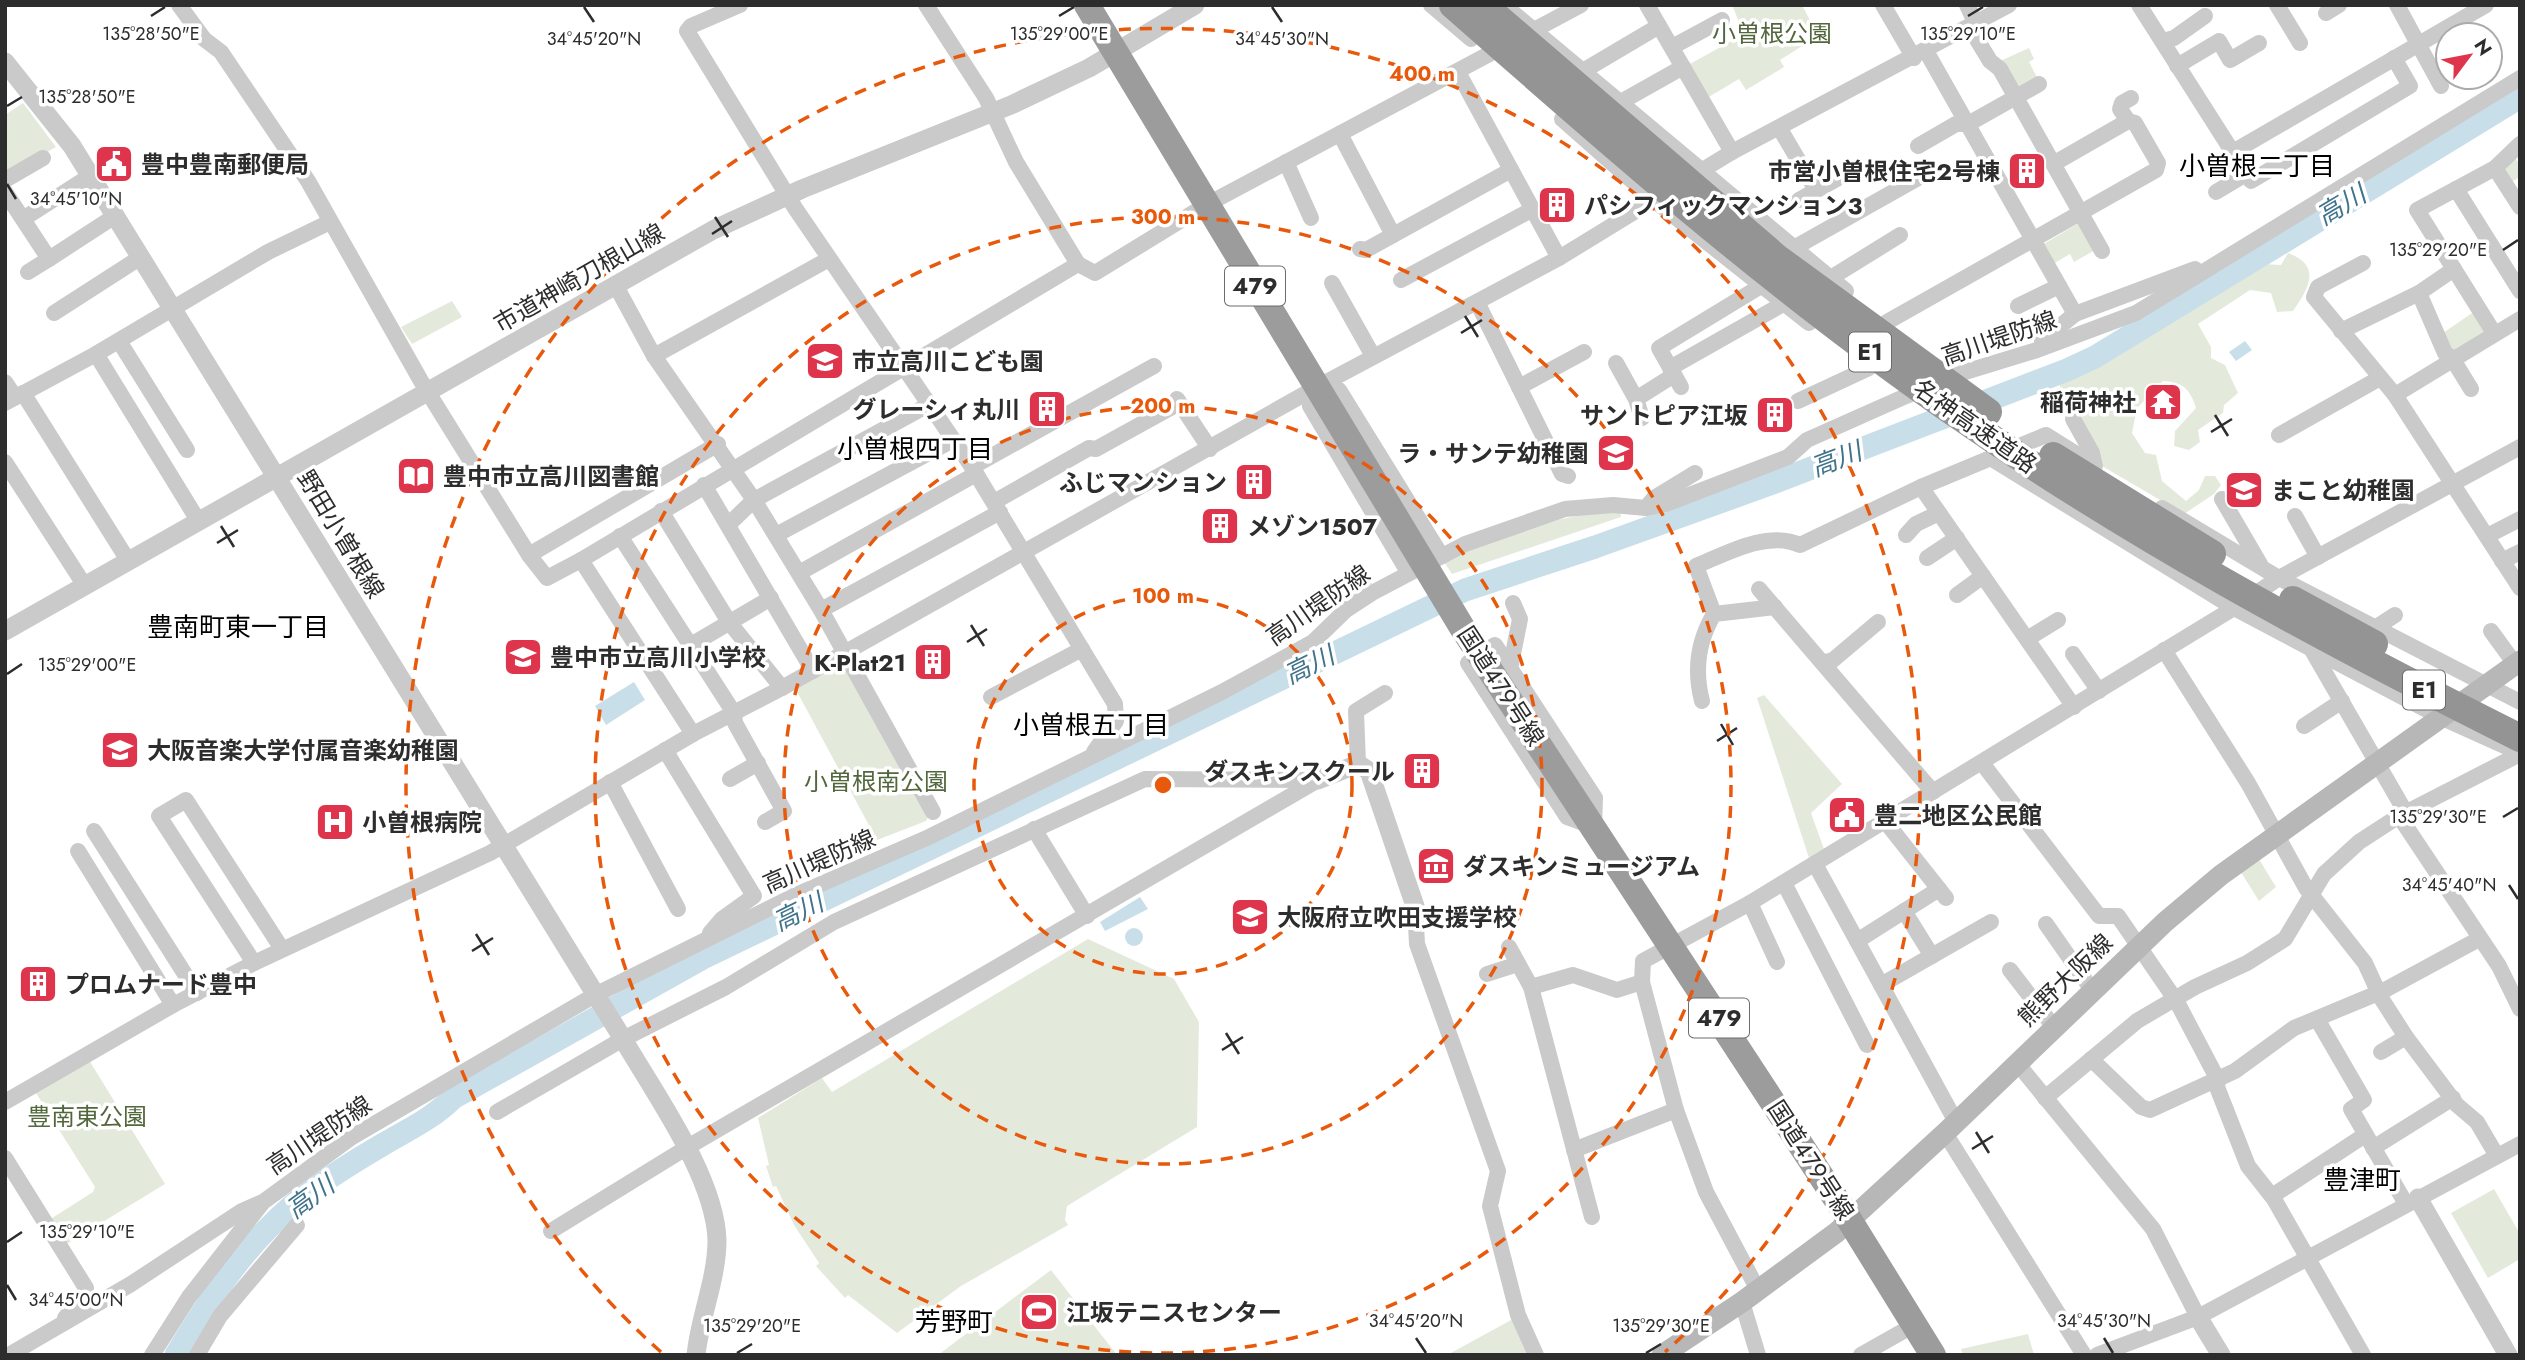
<svg xmlns="http://www.w3.org/2000/svg" width="2525" height="1360" viewBox="0 0 2525 1360" font-family="Jost,'Noto Sans JP',sans-serif">
<rect width="100%" height="100%" fill="#fff"/>
<g fill="#e4eadb">
<polygon points="1732,5 1802,5 1818,36 1780,60 1784,67 1746,90 1739,79 1707,98 1688,65 1744,34"/>
<polygon points="2029,48 2034,59 2029,62 2038,79 2021,89 2000,61"/>
<polygon points="23,103 56,147 5,176 5,115"/>
<polygon points="2513,155 2520,165 2520,177 2511,182 2504,171"/>
<polygon points="2079,223 2095,250 2074,262 2070,254 2053,264 2042,245"/>
<path d="M 2288,253 C 2323,266 2308,289 2293,311 L 2277,312 L 2271,293 L 2250,290 L 2198,324 L 2211,347 L 2211,358 L 2225,365 L 2238,393 L 2224,405 L 2223,413 L 2198,430 L 2200,442 L 2189,450 L 2174,446 L 2175,431 L 2196,408 C 2190,389 2183,382 2163,381 L 2137,408 L 2132,433 L 2145,453 L 2156,455 L 2162,481 L 2186,501 L 2199,490 L 2205,476 L 2215,476 L 2221,485 L 2214,494 L 2184,514 L 2102,466 L 2075,417 L 2058,395 L 2061,380 L 2123,351 L 2262,264 L 2281,265 Z"/>
<polygon points="452,301 462,317 412,344 401,327"/>
<polygon points="2475,311 2487,331 2451,355 2443,333"/>
<path d="M 1620,510 L 1621,517 L 1452,574 L 1444,562 C 1498,533 1559,516 1620,510 Z"/>
<polygon points="1368,576 1374,587 1347,602 1341,591"/>
<polygon points="837,665 845,667 928,817 926,821 877,840 795,688"/>
<polygon points="1764,695 1842,784 1811,813 1824,849 1809,858 1757,698"/>
<polygon points="2257,856 2276,887 2259,901 2239,869"/>
<polygon points="1088,939 1174,979 1199,1022 1197,1127 1067,1206 1065,1220 1068,1225 961,1286 897,1333 848,1295 845,1298 816,1266 819,1263 794,1225 776,1186 773,1187 766,1166 769,1165 758,1118 822,1078 832,1092"/>
<polygon points="89,1060 165,1184 65,1245 49,1220 93,1192 95,1187 36,1093"/>
<polygon points="2494,1189 2520,1234 2520,1259 2488,1278 2451,1213"/>
<polygon points="1051,1270 1117,1355 938,1355"/>
<polygon points="1513,1319 1530,1355 1447,1355"/>
<polygon points="2028,1334 2034,1355 1963,1355 1961,1349"/>
</g>
<g fill="#c8dfea">
<polygon points="2245,341 2252,350 2236,361 2229,352"/>
<polygon points="634,682 645,700 606,725 595,706"/>
<polygon points="1140,897 1148,909 1105,931 1100,922"/>
<circle cx="1134" cy="937" r="9"/>
</g>
<g fill="none" stroke-linecap="round" stroke-linejoin="round">
<path stroke="#c8dfea" stroke-width="23" d="M 176,1355 C 209,1300 244,1246 294,1204 C 320,1182 353,1162 382,1145 C 407,1130 432,1119 453,1098 L 703,958 L 1465,590 L 1595,547 L 1770,484 L 2067,370 L 2095,357 L 2520,97"/>
<g stroke="#cacaca" stroke-width="16">
<polyline points="179,5 204,39 221,52 308,181 421,381 529,555 547,578 581,560 693,734"/>
<polyline points="740,5 691,26 687,31 795,208 972,467 1115,704 1116,721 1094,752"/>
<polyline points="926,5 986,98 1016,162 1078,264"/>
<polyline points="1431,5 1471,39"/>
<polyline points="1647,5 1732,152"/>
<polyline points="1883,5 1914,58"/>
<polyline points="1967,5 1976,24"/>
<polyline points="2139,5 2251,181 2410,86 2394,58"/>
<polyline points="2277,5 2300,43"/>
<polyline points="2397,5 2441,86"/>
<polyline points="1506,7 1846,291"/>
<polyline points="2326,13 2339,5"/>
<polyline points="1970,28 1990,61 2000,69 2102,251"/>
<polyline points="2163,41 2174,38 2205,16"/>
<polyline points="1672,47 1722,20"/>
<polyline points="1926,51 2075,314 2195,269"/>
<polyline points="2177,66 2219,41 2230,60 2259,43"/>
<polyline points="1583,71 1659,26"/>
<polyline points="1458,72 1559,258"/>
<polyline points="1619,103 1683,67"/>
<polyline points="1562,119 1655,201 1809,323"/>
<polyline points="2128,121 2120,109 2122,103 2131,98"/>
<polyline points="1780,129 1816,190"/>
<polyline points="1340,134 1393,235"/>
<polyline points="1918,146 1956,124 1968,124 2039,84"/>
<polyline points="2233,152 2486,5"/>
<polyline points="1286,162 1311,218"/>
<polyline points="2495,168 2520,207"/>
<polyline points="5,180 43,158"/>
<polyline points="2456,189 2520,291"/>
<polyline points="5,192 49,259 115,216"/>
<polyline points="2216,192 2246,174"/>
<polyline points="1799,200 1842,176"/>
<polyline points="23,219 90,176"/>
<polyline points="1360,249 1366,250 1511,170"/>
<polyline points="1792,249 1918,178"/>
<polyline points="2363,263 2318,287 2314,297 2395,395 2520,588"/>
<polyline points="28,272 49,259"/>
<polyline points="1829,279 1900,235"/>
<polyline points="1401,280 1533,209"/>
<polyline points="1332,283 1373,356"/>
<polyline points="616,286 654,356 754,500 821,610 933,812"/>
<polyline points="2419,293 2445,353 2452,358 2471,389"/>
<polyline points="1477,302 1562,474 1568,476"/>
<polyline points="2018,306 2059,286"/>
<polyline points="54,313 141,257"/>
<polyline points="1887,322 2156,170 2158,163 2135,123 2128,121 2053,164"/>
<polyline points="2341,331 2419,293 2454,269"/>
<polyline points="2494,333 2417,210 2495,168 2520,144"/>
<polyline points="119,341 187,450"/>
<polyline points="2042,341 2075,314"/>
<polyline points="96,354 199,522"/>
<polyline points="654,356 829,259"/>
<polyline points="1616,363 1636,399 1642,418"/>
<polyline points="1670,368 1783,304"/>
<polyline points="5,382 15,397"/>
<polyline points="1519,387 1584,352"/>
<polyline points="1681,387 1659,348 1761,286"/>
<polyline points="23,393 129,562"/>
<polyline points="2395,395 2520,319"/>
<polyline points="1177,399 1210,449"/>
<polyline points="1636,399 1674,375"/>
<polyline points="1798,401 1869,368"/>
<polyline points="5,403 96,354 268,252 330,222"/>
<polyline points="2073,419 2092,453 2095,466"/>
<polyline points="2279,435 2380,378"/>
<polyline points="1992,459 2234,608 2440,717 2520,753"/>
<polyline points="5,462 85,586"/>
<polyline points="972,467 1154,366"/>
<polyline points="704,485 813,671"/>
<polyline points="1921,487 2074,707"/>
<polyline points="2222,499 2260,564"/>
<polyline points="994,502 1089,448 1096,449 1172,407"/>
<polyline points="1646,508 1654,498 1695,473"/>
<polyline points="2162,508 2279,578 2520,702"/>
<polyline points="661,511 729,622 782,688"/>
<polyline points="2295,516 2318,557"/>
<polyline points="728,525 754,500 930,404"/>
<polyline points="776,535 953,440"/>
<polyline points="1906,535 1916,524 1939,513"/>
<polyline points="620,536 734,713 735,723 784,811 765,822"/>
<polyline points="2487,536 2520,519"/>
<polyline points="529,555 718,444"/>
<polyline points="1927,558 1957,538"/>
<polyline points="581,560 1078,264 1095,273 1206,205 1581,5"/>
<polyline points="2502,561 2520,552"/>
<polyline points="1408,572 1310,406 1317,387 1339,390 1441,555"/>
<polyline points="799,573 976,474"/>
<polyline points="1759,589 1933,792"/>
<polyline points="1957,595 1983,576"/>
<polyline points="821,610 1000,512"/>
<path d="M 1714,614 L 1696,566 C 1727,553 1768,530 1800,545 L 1921,487 L 2046,435 L 2078,455"/>
<polyline points="2375,628 2395,615"/>
<polyline points="2491,631 2515,664"/>
<polyline points="2027,639 2058,620"/>
<polyline points="691,645 771,598"/>
<polygon points="1495,645 1595,798 1594,827 1567,817 1468,663"/>
<polyline points="2164,650 2248,783 2306,888 2365,963 2381,998 2406,1037 2457,1105 2477,1122 2497,1156"/>
<polyline points="2313,652 2406,813"/>
<polyline points="2073,654 2099,691"/>
<polyline points="1823,663 1833,660 1878,622"/>
<polyline points="1510,669 1520,619 1513,603"/>
<polyline points="991,697 1082,649"/>
<path d="M 1702,701 C 1694,670 1698,641 1714,614 L 1775,607"/>
<polyline points="2304,726 2342,701"/>
<polyline points="665,750 754,896 722,919 710,933"/>
<polyline points="1982,763 2099,916 2118,916 2177,1002 2218,1080 2217,1087 2248,1166 2274,1199 2363,1355"/>
<polyline points="1358,764 1356,711 1385,693"/>
<polyline points="730,779 758,763"/>
<polyline points="610,782 678,909"/>
<polyline points="2399,816 2499,966 2520,1009"/>
<polyline points="1885,821 1946,898"/>
<polyline points="1034,829 1087,916"/>
<polyline points="94,831 197,993"/>
<polyline points="78,851 173,1005"/>
<polyline points="1815,864 1956,1122"/>
<polyline points="1784,883 1867,1045"/>
<polyline points="1750,903 1777,962"/>
<polyline points="1415,906 1417,944 1498,1171 1490,1206 1518,1315 1536,1355"/>
<polyline points="1904,911 1932,956"/>
<polyline points="2046,924 2092,990"/>
<polyline points="1857,941 1939,889"/>
<polyline points="1509,947 1531,987 1592,1217"/>
<polyline points="254,963 159,816 186,800 282,949"/>
<polyline points="2010,970 2054,1027"/>
<polyline points="1487,974 1518,964"/>
<polyline points="1881,985 1991,922"/>
<polyline points="1531,987 1573,975 1617,990 1642,982"/>
<polyline points="2317,1019 2364,1100 2351,1109 2406,1204"/>
<polyline points="2381,1052 2406,1037"/>
<polyline points="2091,1059 2141,1107 2150,1110 2235,1071 2294,1028 2383,991 2479,939"/>
<polyline points="2017,1063 2153,1229 2198,1317"/>
<polyline points="2045,1098 2137,1021 2195,987 2247,963 2285,939 2324,874 2359,842 2399,816 2520,754"/>
<polyline points="5,1102 173,1005 254,963 490,853 693,734 782,688 1317,387 1559,258 1732,152 2009,5"/>
<polyline points="497,1112 623,1039 726,987 834,922 1145,779 1318,780"/>
<polyline points="1945,1133 2084,1355"/>
<polyline points="2373,1148 2453,1098"/>
<polyline points="1574,1150 1676,1110"/>
<polyline points="5,1158 86,1288 82,1298 65,1318"/>
<polyline points="2272,1196 2365,1135"/>
<polyline points="551,1231 686,1148 1318,780"/>
<polyline points="1758,1290 1706,1192 1676,1110 1642,982 1643,961 1750,903 2234,608 2279,578 2520,447"/>
<polyline points="1742,1302 1758,1355"/>
<polyline points="9,1355 131,1284 242,1211 260,1203"/>
<polyline points="152,1355 189,1297 263,1202 352,1137 595,995 798,894 929,837 1222,692 1313,642 1346,610 1372,593 1465,544 1565,509 1613,505 1646,508 1666,504 1788,457 1807,440 1906,396 1965,372 2037,350 2136,313 2520,78"/>
<polyline points="197,1355 220,1316 297,1225"/>
<polyline points="1861,1355 1914,1325"/>
<polyline points="2097,1355 2198,1317 2520,1144"/>
</g>
<g stroke="#cacaca" stroke-width="19">
<path d="M 5,62 L 72,146 L 623,1039 C 655,1094 715,1177 717,1240 C 717,1279 700,1316 696,1355"/>
<polyline points="5,631 713,230 802,189 1011,105 1089,68 1195,5"/>
<polyline points="1318,780 1358,764 1369,771 1415,906"/>
<polyline points="2418,1198 2508,1355"/>
<polyline points="2198,1317 2221,1355"/>
</g>
<polyline stroke="#b7b7b7" stroke-width="21" points="1662,1355 1742,1302 1837,1232 1945,1133 2165,922 2221,875 2520,661"/>
<polyline stroke="#9c9c9c" stroke-width="26" points="1087,5 1463,629 1842,1208 1933,1355"/>
<g stroke="#949494" stroke-width="28">
<path d="M 1453,5 C 1612,145 1770,284 1943,405 C 2129,535 2318,637 2520,738"/>
<polyline points="1483,5 1777,258 1988,412"/>
<polyline points="2053,456 2212,554"/>
<polyline points="2293,600 2374,644"/>
</g>
</g>
<path fill="none" stroke="#2d2d2d" stroke-width="2.5" d="M 584,7 L 594,22M 1272,7 L 1282,22M 151,16 L 165,7M 1059,16 L 1074,7M 1968,16 L 1983,7M 7,106 L 22,97M 7,184 L 16,199M 715,217 L 728,237M 712,234 L 732,221M 2503,250 L 2518,240M 1465,316 L 1478,337M 1461,333 L 1482,320M 2215,415 L 2228,436M 2211,432 L 2232,419M 221,526 L 234,547M 217,543 L 238,530M 971,625 L 984,646M 967,642 L 987,629M 7,674 L 22,664M 1721,724 L 1733,745M 1717,741 L 1737,728M 2503,817 L 2518,808M 2509,885 L 2518,899M 476,934 L 489,955M 472,951 L 493,938M 1226,1033 L 1239,1054M 1222,1050 L 1243,1037M 1976,1132 L 1989,1153M 1972,1149 L 1993,1136M 7,1242 L 22,1232M 7,1285 L 16,1300M 1416,1338 L 1426,1353M 2104,1338 L 2113,1353M 737,1353 L 752,1344M 1646,1353 L 1661,1344"/>
<g fill="none" stroke="#e8590c" stroke-width="3.5" stroke-dasharray="12 9">
<circle cx="1163" cy="785" r="189"/>
<circle cx="1163" cy="785" r="379"/>
<circle cx="1163" cy="785" r="568"/>
<path d="M661 1352A757 757 0 1 1 1665 1352"/>
</g>
<defs>
<g id="civic-square" transform="scale(2.0125)"><rect x="-9" y="-9" width="18" height="18" rx="4" fill="#de354d" stroke="#fff"/><path d="M-.6-6.5H3V-4.5H.6V-3L4-1V1h2V6H-6V1h2V-1L-.6-3ZM-1.2 2.5V6h2.4V2.5Z" fill="#fff"/></g>
<g id="building-square" transform="scale(2.0125)"><rect x="-9" y="-9" width="18" height="18" rx="4" fill="#de354d" stroke="#fff"/><path d="M-4-6H4V6H1V3H-1V6H-4ZM-2.5-4.3h1.7v1.8h-1.7ZM.8-4.3h1.7v1.8H.8ZM-2.5-1h1.7V.8h-1.7ZM.8-1h1.7V.8H.8Z" fill="#fff"/></g>
<g id="school-square" transform="scale(2.0125)"><rect x="-9" y="-9" width="18" height="18" rx="4" fill="#de354d" stroke="#fff"/><path d="M0-5L7-2L0 1L-7-2ZM-4 1L0 2.5L4 1V4Q0 6-4 4Z" fill="#fff"/></g>
<g id="temple-square" transform="scale(2.0125)"><rect x="-9" y="-9" width="18" height="18" rx="4" fill="#de354d" stroke="#fff"/><path d="M0-6L5-2H3V0L6.5 2.5H4V6H1.5V3h-3V6H-4V2.5H-6.5L-3 0V-2H-5Z" fill="#fff"/></g>
<g id="library-square" transform="scale(2.0125)"><rect x="-9" y="-9" width="18" height="18" rx="4" fill="#de354d" stroke="#fff"/><path d="M-6-4Q-3-5.5-.7-3.5V5Q-3 3-6 4ZM6-4Q3-5.5 .7-3.5V5Q3 3 6 4Z" fill="#fff"/></g>
<g id="hospital-square" transform="scale(2.0125)"><rect x="-9" y="-9" width="18" height="18" rx="4" fill="#de354d" stroke="#fff"/><path d="M-5-5h3v3.5h4V-5h3V5h-3V1.5h-4V5h-3Z" fill="#fff"/></g>
<g id="museum-square" transform="scale(2.0125)"><rect x="-9" y="-9" width="18" height="18" rx="4" fill="#de354d" stroke="#fff"/><path d="M0-6L6-3V-2H-6V-3ZM-5-1h2V3h-2ZM-1-1h2V3h-2ZM3-1h2V3H3ZM-6 4H6V6H-6Z" fill="#fff"/></g>
<g id="stadium-square" transform="scale(2.0125)"><rect x="-9" y="-9" width="18" height="18" rx="4" fill="#de354d" stroke="#fff"/><path d="M0-5a6.5 5 0 1 0 0 10a6.5 5 0 1 0 0-10ZM-3.5-1.8h7v3.6h-7Z" fill="#fff"/></g>
</defs>
<g fill-rule="evenodd">
<use href="#civic-square" x="114" y="164"/>
<use href="#building-square" x="2027" y="171"/>
<use href="#building-square" x="1557" y="205"/>
<use href="#school-square" x="825" y="361"/>
<use href="#temple-square" x="2163" y="402"/>
<use href="#building-square" x="1047" y="409"/>
<use href="#building-square" x="1775" y="415"/>
<use href="#school-square" x="1616" y="453"/>
<use href="#library-square" x="416" y="476"/>
<use href="#building-square" x="1254" y="482"/>
<use href="#school-square" x="2244" y="490"/>
<use href="#building-square" x="1220" y="526"/>
<use href="#school-square" x="523" y="657"/>
<use href="#building-square" x="933" y="662"/>
<use href="#school-square" x="120" y="750"/>
<use href="#building-square" x="1422" y="771"/>
<use href="#civic-square" x="1847" y="815"/>
<use href="#hospital-square" x="335" y="822"/>
<use href="#museum-square" x="1436" y="866"/>
<use href="#school-square" x="1250" y="917"/>
<use href="#building-square" x="38" y="984"/>
<use href="#stadium-square" x="1039" y="1312"/>
</g>
<g text-anchor="middle" dominant-baseline="central" stroke-width="7" stroke-linejoin="round" paint-order="stroke">
<g fill="#fff" stroke="#6c6c6c" stroke-width="2">
<rect x="1225" y="266.5" width="60" height="39" rx="5"/>
<rect x="1849" y="332.5" width="42" height="39" rx="5"/>
<rect x="2403" y="670.5" width="42" height="39" rx="5"/>
<rect x="1689" y="998.5" width="60" height="39" rx="5"/>
</g>
<g font-size="23" font-weight="bold" fill="#2d2d2d">
<text x="1255" y="286">479</text>
<text x="1870" y="352">E1</text>
<text x="2424" y="690">E1</text>
<text x="1719" y="1018">479</text>
</g>
<g font-size="24" fill="#53673d" stroke="#fff">
<text x="1772" y="33">小曽根公園</text>
<text x="876" y="781">小曽根南公園</text>
<text x="87" y="1116">豊南東公園</text>
</g>
<g font-size="24" font-weight="bold" fill="#2d2d2d" stroke="#fff" text-anchor="start">
<text x="141" y="164">豊中豊南郵便局</text>
<text x="2000" y="171" text-anchor="end">市営小曽根住宅2号棟</text>
<text x="1584" y="205">パシフィックマンション3</text>
<text x="852" y="361">市立高川こども園</text>
<text x="2136" y="402" text-anchor="end">稲荷神社</text>
<text x="1020" y="409" text-anchor="end">グレーシィ丸川</text>
<text x="1748" y="415" text-anchor="end">サントピア江坂</text>
<text x="1589" y="453" text-anchor="end">ラ・サンテ幼稚園</text>
<text x="443" y="476">豊中市立高川図書館</text>
<text x="1227" y="482" text-anchor="end">ふじマンション</text>
<text x="2271" y="490">まこと幼稚園</text>
<text x="1247" y="526">メゾン1507</text>
<text x="550" y="657">豊中市立高川小学校</text>
<text x="906" y="662" text-anchor="end">K-Plat21</text>
<text x="147" y="750">大阪音楽大学付属音楽幼稚園</text>
<text x="1395" y="771" text-anchor="end">ダスキンスクール</text>
<text x="1874" y="815">豊二地区公民館</text>
<text x="362" y="822">小曽根病院</text>
<text x="1463" y="866">ダスキンミュージアム</text>
<text x="1277" y="917">大阪府立吹田支援学校</text>
<text x="65" y="984">プロムナード豊中</text>
<text x="1066" y="1312">江坂テニスセンター</text>
</g>
<g font-size="24" fill="#2d2d2d" stroke="#fff">
<text transform="translate(579 278) rotate(-30)">市道神崎刀根山線</text>
<text transform="translate(1999 338) rotate(-19)">高川堤防線</text>
<text transform="translate(1975 426) rotate(35)">名神高速道路</text>
<text transform="translate(341 534) rotate(59)">野田小曽根線</text>
<text transform="translate(1318 605) rotate(-35)">高川堤防線</text>
<text transform="translate(1501 686) rotate(57)">国道479号線</text>
<text transform="translate(819 861) rotate(-24)">高川堤防線</text>
<text transform="translate(2065 980) rotate(-44)">熊野大阪線</text>
<text transform="translate(319 1135) rotate(-34)">高川堤防線</text>
<text transform="translate(1811 1160) rotate(57)">国道479号線</text>
</g>
<g font-size="26" fill="#000" stroke="#fff">
<text x="2257" y="166">小曽根二丁目</text>
<text x="915" y="449">小曽根四丁目</text>
<text x="238" y="627">豊南町東一丁目</text>
<text x="1091" y="725">小曽根五丁目</text>
<text x="2362" y="1180">豊津町</text>
<text x="954" y="1322">芳野町</text>
</g>
<g font-size="26" font-style="italic" fill="#3f738c" stroke="#fff">
<text transform="translate(2341 205) rotate(-31)">高川</text>
<text transform="translate(1836 459) rotate(-21)">高川</text>
<text transform="translate(1309 665) rotate(-26)">高川</text>
<text transform="translate(798 912) rotate(-26)">高川</text>
<text transform="translate(310 1197) rotate(-36)">高川</text>
</g>
</g>
<g font-size="18" text-anchor="middle" fill="#2d2d2d" stroke="#fff" stroke-width="7" stroke-linejoin="round" paint-order="stroke">
<text x="151" y="40">135°28'50"E</text>
<text x="1059" y="40">135°29'00"E</text>
<text x="1968" y="40">135°29'10"E</text>
<text x="594" y="45">34°45'20"N</text>
<text x="1282" y="45">34°45'30"N</text>
<text x="87" y="103">135°28'50"E</text>
<text x="76" y="205">34°45'10"N</text>
<text x="2438" y="256">135°29'20"E</text>
<text x="87" y="671">135°29'00"E</text>
<text x="2438" y="823">135°29'30"E</text>
<text x="2449" y="891">34°45'40"N</text>
<text x="87" y="1238">135°29'10"E</text>
<text x="76" y="1306">34°45'00"N</text>
<text x="1416" y="1327">34°45'20"N</text>
<text x="2104" y="1327">34°45'30"N</text>
<text x="752" y="1332">135°29'20"E</text>
<text x="1661" y="1332">135°29'30"E</text>
</g>
<circle cx="1163" cy="785" r="10" fill="#e8590c" stroke="#fff" stroke-width="3.5"/>
<g font-size="21" text-anchor="middle" font-weight="bold" fill="#e8590c" stroke="#fff" stroke-width="7" stroke-linejoin="round" paint-order="stroke">
<text x="1422" y="81">400 m</text>
<text x="1163" y="224">300 m</text>
<text x="1163" y="413">200 m</text>
<text x="1163" y="603">100 m</text>
</g>
<rect width="2525" height="1360" fill="none" stroke="#2d2d2d" stroke-width="14"/>
<g transform="translate(2469 56) rotate(58)"><circle r="33" fill="#ffffff" stroke="#ababab" stroke-width="2"/>
<path d="M0-5L12 26L0 18L-12 26Z" fill="#de354d"/>
<text y="-10" font-size="19" font-weight="bold" text-anchor="middle" fill="#2d2d2d">N</text>
</g>
</svg>
